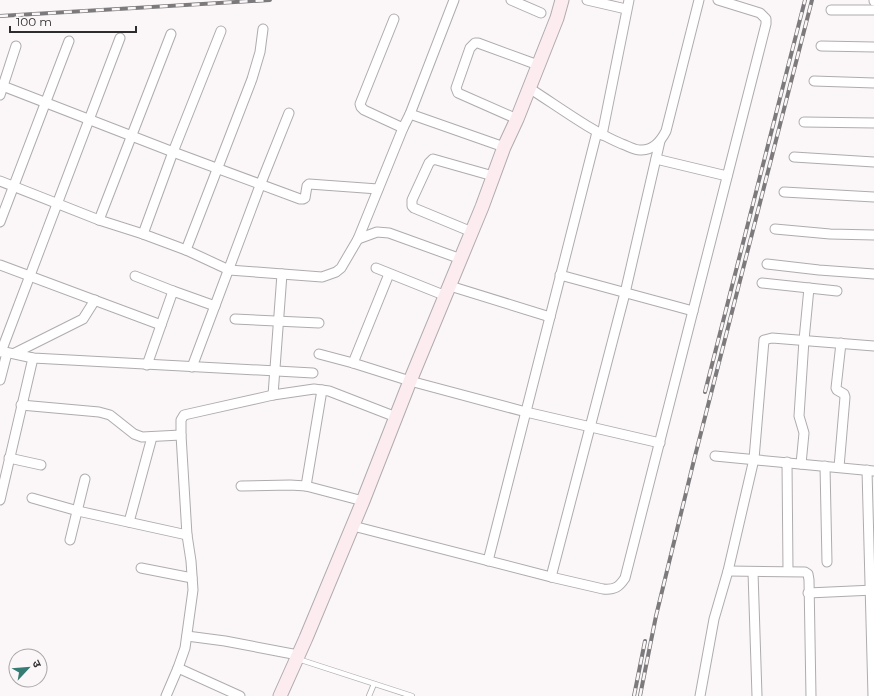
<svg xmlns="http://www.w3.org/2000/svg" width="874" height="696" viewBox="0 0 874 696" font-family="Montserrat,'Noto Sans Devanagari',sans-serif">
<rect width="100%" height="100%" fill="#fbf7f9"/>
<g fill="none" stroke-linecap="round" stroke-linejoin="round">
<g stroke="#afacae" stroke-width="6">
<g id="lane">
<polyline points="298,659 412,696"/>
<polyline points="369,696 374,684"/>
</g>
</g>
<g stroke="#afacae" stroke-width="11">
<g id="street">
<polyline points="511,0 541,13"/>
<polyline points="587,0 626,9"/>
<polyline points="874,0 874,1"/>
<polyline points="831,10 874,10"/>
<polyline points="394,19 360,104 361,107 364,110 403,128"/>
<polyline points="821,46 874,47"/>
<polyline points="814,81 874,83"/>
<polyline points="0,85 173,152 300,199 303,199 305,198 307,186 309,184 378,189"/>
<path d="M 529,88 C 559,107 589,130 622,144 C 628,146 634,150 640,150 C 652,151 661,141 666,131 L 699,0"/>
<polyline points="0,95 16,46"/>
<polyline points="410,114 504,147"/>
<polyline points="517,119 458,93 456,88 470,48 475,43 478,43 538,65"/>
<polyline points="804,122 874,123"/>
<polyline points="602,135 629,0"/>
<polyline points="794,157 874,162"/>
<polyline points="656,159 727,176"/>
<polyline points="0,181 99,220 143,234 186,250 229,270 322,277 336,272 341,268 358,239 403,128 410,114 454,0"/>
<polyline points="784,192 874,197"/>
<polyline points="99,220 171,34"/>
<polyline points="0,222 69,41"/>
<polyline points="775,229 830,234 874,235"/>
<polyline points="472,232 414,208 412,206 412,200 429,163 433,159 493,176"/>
<polyline points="143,234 173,152 221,31"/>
<polyline points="358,239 377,232 389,233 461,259"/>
<polyline points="186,250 252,79 260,52 263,29"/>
<polyline points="767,264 819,270 874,274"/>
<polyline points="0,265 161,325"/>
<polyline points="376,268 446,296"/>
<polyline points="560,275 693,311"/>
<polyline points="135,276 173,291"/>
<polyline points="762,283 837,291"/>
<polyline points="450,286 550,317"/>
<polyline points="235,319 319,323"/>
<polyline points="0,351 33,358 313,373"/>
<polyline points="1,352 120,38"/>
<polyline points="15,353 83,319 95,300"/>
<polyline points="319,354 353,363 410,381 526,412 660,443"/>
<polyline points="353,363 389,274"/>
<polyline points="147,365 173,291 215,306"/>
<polyline points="192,367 261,183 289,113"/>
<polyline points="0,380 7,353"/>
<polyline points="273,395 282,274"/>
<polyline points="21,405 99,412 110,415 134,434 142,437 181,435"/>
<polyline points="715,456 874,471"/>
<polyline points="9,458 41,465"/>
<polyline points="787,462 788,570"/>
<polyline points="801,464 804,433 799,416 804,340 809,288"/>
<polyline points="825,466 827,562"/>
<polyline points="839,467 845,397 844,394 837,390 836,388 841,343"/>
<polyline points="867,470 873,696"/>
<polyline points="241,486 290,485 306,486 363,501"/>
<polyline points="306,486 322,390"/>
<polyline points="32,498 78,511 187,535"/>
<polyline points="0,500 33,358"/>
<polyline points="129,522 152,437"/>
<path d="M 353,526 L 551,577 L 603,589 C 615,590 619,587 625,578 L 766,24 L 766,19 L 760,13 L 718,0"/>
<polyline points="70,540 85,479"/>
<polyline points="488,561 597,132"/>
<polyline points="141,568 192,578"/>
<polyline points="728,571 805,572 808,574 809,580 811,696"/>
<polyline points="753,572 757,696"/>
<polyline points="551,577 625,293 660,141"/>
<polyline points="808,593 874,590"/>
<polyline points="187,636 225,641 298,655"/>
<polyline points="178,668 240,696"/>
<polyline points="166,696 178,668 185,648 193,590 191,561 187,535 181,435 181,420 184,415 273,395 314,389 329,391 396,417"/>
<polyline points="700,696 714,619 728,571 754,459 764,340 772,338 874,346"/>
</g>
</g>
<g stroke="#afacae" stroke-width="15">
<polyline id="secondary" points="280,696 306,638 363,501 410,381 482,207 504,147 517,119 557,18 562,0"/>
</g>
<use href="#lane" stroke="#fff" stroke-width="4.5"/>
<use href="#street" stroke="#fff" stroke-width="9"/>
<use href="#secondary" stroke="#fcecef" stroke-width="13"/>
<g stroke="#7c7a7c" stroke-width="4">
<g id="rail">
<polyline points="0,16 270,0"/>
<polyline points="705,392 805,0"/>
<polyline points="634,696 645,641"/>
<polyline points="640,696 656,616 694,460 812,0"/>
</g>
</g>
<use href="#rail" stroke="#fbf7f9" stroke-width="2.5" stroke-dasharray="8" stroke-linecap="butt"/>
</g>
<g transform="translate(28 668) rotate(64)"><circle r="19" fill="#fbf7f9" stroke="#a9a6a8"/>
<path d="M0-3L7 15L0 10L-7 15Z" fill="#357c74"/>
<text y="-6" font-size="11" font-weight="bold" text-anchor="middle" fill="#2e2d2e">उ</text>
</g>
<path d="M10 26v6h126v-6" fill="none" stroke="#2e2d2e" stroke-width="2"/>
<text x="16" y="26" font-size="12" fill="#2e2d2e" stroke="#fbf7f9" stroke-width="3" paint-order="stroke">100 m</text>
</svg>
